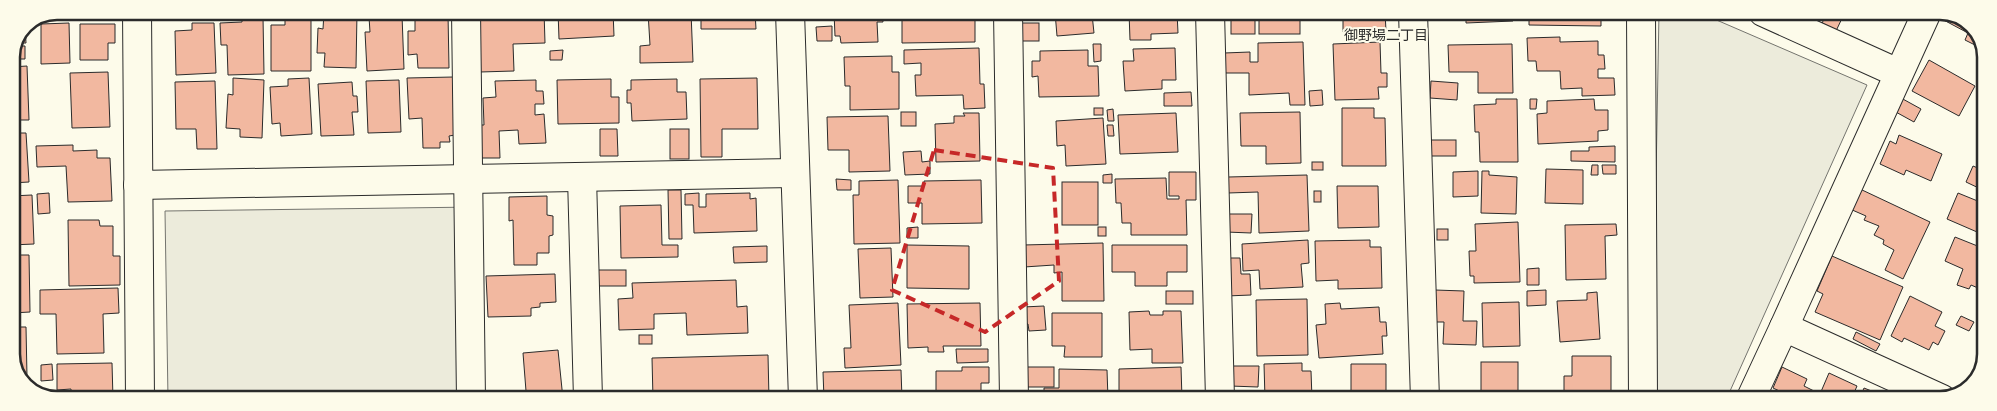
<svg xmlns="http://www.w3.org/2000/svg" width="1997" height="411" viewBox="0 0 1997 411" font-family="Commissioner,'Noto Sans JP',sans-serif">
<rect width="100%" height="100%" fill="#fdfbea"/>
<g fill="#ecebdb" stroke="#74746e">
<polygon points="1659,12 1698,12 1867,85 1726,400 1652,400"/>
<polygon points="477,207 480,399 168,399 165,211"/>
</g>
<g fill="#f2b8a0" stroke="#2b2b2b">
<polygon points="285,11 311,11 311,71 271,71 271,25 285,25"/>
<polygon points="482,11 544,11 545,43 513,44 514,71 480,72 477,18 482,18"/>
<polygon points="558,11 613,11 614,36 559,39"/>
<polygon points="324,12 357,13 356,68 324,67 325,53 317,53 318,28 323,29"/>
<polygon points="648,12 691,12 693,62 640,63 640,46 650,45"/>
<polygon points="701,12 755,12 756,29 701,29"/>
<polygon points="834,12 882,12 883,22 877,22 878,42 841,43 840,36 835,36"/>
<polygon points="902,12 924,12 924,16 932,15 932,12 975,12 975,42 902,43"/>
<polygon points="1055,12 1104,12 1104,13 1092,14 1094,33 1057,36"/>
<polygon points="1129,12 1177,12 1178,33 1151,34 1151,40 1130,40"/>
<rect x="1259" y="12" width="41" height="22"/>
<polygon points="1343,12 1385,12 1386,31 1343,32"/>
<polygon points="1466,12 1513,12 1513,21 1466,23"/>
<polygon points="1529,12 1601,12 1601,26 1529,25"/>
<polygon points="1800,12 1818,12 1814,20"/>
<polygon points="1828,12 1845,12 1836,31 1822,23"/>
<polygon points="1940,12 1949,12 1973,25 1985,50 1965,40 1968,33 1938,17"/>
<polygon points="415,14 448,14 449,68 418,68 417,54 408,55 408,31 415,31"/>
<polygon points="402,15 404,69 367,71 365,32 370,32 369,17"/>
<rect x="1231" y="16" width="24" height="18"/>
<polygon points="263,17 264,74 228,75 227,45 221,45 220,23 242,22 242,18"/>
<polygon points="69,23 70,63 41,64 41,24"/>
<polygon points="192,23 214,23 216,73 176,75 175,31 192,30"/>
<rect x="1017" y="23" width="22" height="18"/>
<polygon points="25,24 26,43 17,43"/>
<polygon points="80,24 115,24 115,43 108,43 108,60 80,60"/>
<polygon points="832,26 832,41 817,41 816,27"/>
<polygon points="1560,37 1560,42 1598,41 1598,55 1604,55 1605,69 1598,69 1598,78 1614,78 1615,95 1582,96 1582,88 1561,89 1560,71 1537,71 1536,61 1528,61 1527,38"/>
<polygon points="1303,42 1305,105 1290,105 1289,93 1249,95 1249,73 1224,73 1224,53 1250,52 1250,62 1258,62 1258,43"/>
<polygon points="1380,42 1381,73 1387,73 1387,87 1378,87 1379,99 1335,100 1333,44"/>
<polygon points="1093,44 1101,44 1101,61 1094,62"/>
<polygon points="1512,44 1513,93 1478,93 1478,72 1449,72 1448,45"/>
<polygon points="16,46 25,46 25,59 11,59"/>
<polygon points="979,48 980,84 984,84 985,108 964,109 963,95 916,96 915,75 921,75 921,63 904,64 904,50"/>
<polygon points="1175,48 1176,80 1162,80 1162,89 1125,91 1123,61 1134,61 1133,49"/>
<polygon points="563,50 562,60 550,60 550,51"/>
<polygon points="1088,50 1088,66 1098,66 1099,96 1039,97 1038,76 1032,77 1032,61 1040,61 1040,51"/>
<polygon points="892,56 892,72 899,72 899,109 850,110 850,86 845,86 844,57"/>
<polygon points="1929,60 1975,86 1959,116 1912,91"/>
<polygon points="27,66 29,120 11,120 11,67"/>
<polygon points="108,72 110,127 72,128 70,73"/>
<polygon points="453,77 455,135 449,136 450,142 440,142 440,148 423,148 422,118 409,119 407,78"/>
<polygon points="233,78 264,80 262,138 240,137 240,129 226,128 228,94 233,95"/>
<polygon points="309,78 312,134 281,136 280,123 272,124 270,87 288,86 288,79"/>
<polygon points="757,78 758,129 722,129 722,157 701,157 700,79"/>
<polygon points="611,79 611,97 619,97 619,123 558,124 557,80"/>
<polygon points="677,79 677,92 686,92 687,119 632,121 631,103 627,103 627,90 631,90 631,80"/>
<polygon points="399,80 401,132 368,133 366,81"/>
<polygon points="536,80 536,91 543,91 544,104 535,104 535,115 544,114 546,143 519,144 518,130 499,131 500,158 480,158 479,125 484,125 483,98 496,97 495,81"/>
<polygon points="215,81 217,149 197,149 196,129 176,129 175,82"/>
<polygon points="1431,81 1458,83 1457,100 1430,98"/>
<polygon points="352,82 353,96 357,96 358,112 352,112 354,135 321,136 318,84"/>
<polygon points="1322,90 1323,105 1310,106 1309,91"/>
<polygon points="1191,92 1192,106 1164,106 1164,93"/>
<polygon points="1901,98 1921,109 1914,122 1894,111"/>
<polygon points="1496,99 1517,99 1518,162 1480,162 1479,132 1475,132 1474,105 1496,104"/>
<polygon points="1530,99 1537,99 1536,109 1530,109"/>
<polygon points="1594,99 1595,110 1608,110 1608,130 1598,131 1598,141 1538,144 1537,114 1547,113 1547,101"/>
<rect x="1094" y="108" width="9" height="7"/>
<polygon points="1342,108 1374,108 1374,118 1385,118 1386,166 1342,166"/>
<polygon points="1113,109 1114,121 1108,121 1107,110"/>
<rect x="901" y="112" width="15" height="14"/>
<polygon points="1300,112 1301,163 1266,164 1266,146 1241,146 1240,113"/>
<polygon points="963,113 979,113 980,161 936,162 935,124 954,123 954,116 965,116"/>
<polygon points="1176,113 1178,152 1120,154 1118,115"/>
<polygon points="888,116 890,171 849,172 849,150 828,150 827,117"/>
<polygon points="1103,118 1106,164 1066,166 1065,145 1057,146 1056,121"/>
<polygon points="1107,125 1113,125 1114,136 1108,136"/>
<polygon points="600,129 617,129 618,156 600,156"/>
<rect x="670" y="129" width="19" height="30"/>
<polygon points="11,133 26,133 29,182 11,183"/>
<polygon points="1899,135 1942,154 1931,181 1906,170 1904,175 1880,164 1890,141 1896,144"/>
<rect x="1429" y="140" width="27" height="16"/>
<polygon points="73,145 73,151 97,150 97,158 110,158 112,201 68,202 66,166 37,167 36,146"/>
<polygon points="1615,146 1615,162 1571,161 1571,151 1589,151 1589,147"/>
<polygon points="921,151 922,162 930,161 930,174 905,175 903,152"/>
<rect x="1312" y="162" width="11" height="8"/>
<polygon points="1592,165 1598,165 1598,175 1591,175"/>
<polygon points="1602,165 1616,165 1616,174 1603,174"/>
<polygon points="1973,166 1985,171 1985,191 1966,182"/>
<polygon points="1546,169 1583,170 1583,204 1545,203"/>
<polygon points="1478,171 1478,196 1453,197 1453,172"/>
<polygon points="1482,171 1489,171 1489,175 1517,177 1516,214 1481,213"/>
<polygon points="1169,172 1196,172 1196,200 1186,200 1187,235 1131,235 1131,223 1122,223 1121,203 1116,203 1115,179 1166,178 1167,199 1179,199 1179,196 1169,196"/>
<polygon points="1112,174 1112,183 1103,183 1103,175"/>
<polygon points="1307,175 1309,231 1259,233 1258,192 1228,193 1228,177"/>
<polygon points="836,179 851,180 851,190 837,190"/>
<polygon points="898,180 900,243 854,244 853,195 859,195 859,181"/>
<polygon points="981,180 982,223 922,224 922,203 908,203 908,186 924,186 924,181"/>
<rect x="1062" y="182" width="36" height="43"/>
<polygon points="1337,186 1378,186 1379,227 1338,228"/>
<polygon points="1860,189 1930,222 1903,279 1885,270 1894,250 1883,244 1884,240 1874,235 1879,226 1864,220 1866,216 1850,209"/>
<polygon points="668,190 681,190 682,239 669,239"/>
<rect x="1314" y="191" width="7" height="11"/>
<polygon points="49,193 50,213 38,214 37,194"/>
<polygon points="699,193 699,207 706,207 706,194 750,193 750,199 756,198 757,231 694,233 693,205 685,205 685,194"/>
<polygon points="1958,193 1985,204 1984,235 1947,219"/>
<polygon points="32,195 34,244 11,245 11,196"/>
<polygon points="547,196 547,215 553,216 553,235 549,236 549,253 537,253 537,265 514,265 513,220 509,221 509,197"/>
<polygon points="661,205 662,245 678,245 678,257 621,258 620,206"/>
<polygon points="1226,214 1252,214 1251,233 1226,232"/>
<polygon points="68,220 99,220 100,226 113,226 113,256 120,256 120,285 69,286"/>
<polygon points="1518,222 1520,282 1474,283 1474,276 1470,276 1469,251 1476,251 1475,224"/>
<polygon points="1616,224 1617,235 1605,236 1606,279 1566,280 1565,225"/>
<polygon points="918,227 918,238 907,238 907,228"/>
<rect x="1098" y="227" width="8" height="9"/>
<rect x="1437" y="229" width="11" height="11"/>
<polygon points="1955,237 1985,249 1985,291 1971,285 1969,289 1957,285 1963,269 1945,261"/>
<polygon points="1308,240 1309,263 1301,264 1303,287 1260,289 1259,270 1243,271 1242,244"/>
<polygon points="1370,240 1370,247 1381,247 1382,288 1338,289 1338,280 1316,281 1315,241"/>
<polygon points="1103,243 1104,301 1062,301 1062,272 1054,273 1054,265 1024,267 1023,245"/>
<polygon points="907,245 969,246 969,289 907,288"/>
<polygon points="1112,245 1187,245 1187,272 1167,272 1167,286 1135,286 1135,272 1112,272"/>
<polygon points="767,246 767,262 734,263 733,247"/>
<polygon points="891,248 893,297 860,298 858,249"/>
<polygon points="11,255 29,255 30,312 12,313"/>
<polygon points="1832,256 1903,287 1880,340 1815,312 1823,294 1817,291"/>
<polygon points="1224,258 1240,258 1241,274 1250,274 1251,295 1226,296"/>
<polygon points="1539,268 1539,285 1527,285 1527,269"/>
<rect x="598" y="270" width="28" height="16"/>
<polygon points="555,274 556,302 540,303 540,307 531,308 531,316 488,317 486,276"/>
<polygon points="736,280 737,307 747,306 748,333 687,335 686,313 654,314 654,329 619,330 618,299 633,298 632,283"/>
<polygon points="118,288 119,313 103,314 104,353 57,354 56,314 40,314 40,290"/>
<polygon points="1435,290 1464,291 1463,321 1477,321 1476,345 1443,344 1444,322 1434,322"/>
<polygon points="1546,290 1546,305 1527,306 1527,291"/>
<rect x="1166" y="291" width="27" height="13"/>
<polygon points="1597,292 1600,339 1560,342 1557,301 1587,300 1587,293"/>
<polygon points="1910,296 1942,312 1935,326 1945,331 1938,345 1933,342 1929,350 1904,338 1902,342 1891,336"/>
<polygon points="1307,299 1308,355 1257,356 1256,300"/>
<polygon points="1519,302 1520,346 1483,347 1482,303"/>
<polygon points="898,303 901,365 845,368 844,348 851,348 849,305"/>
<polygon points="980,303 981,346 943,346 944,352 928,352 928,347 908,348 907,304"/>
<polygon points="1340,303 1341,309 1379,307 1380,322 1386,322 1387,336 1382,336 1383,354 1319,358 1316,325 1326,324 1325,304"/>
<polygon points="1044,306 1046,330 1029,331 1028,324 1024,324 1023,307"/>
<polygon points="1149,311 1150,315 1163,315 1163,311 1181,311 1183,363 1152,363 1152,349 1130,350 1129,312"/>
<polygon points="1052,313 1102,313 1102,357 1064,357 1065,346 1052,346"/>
<polygon points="1961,316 1974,322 1969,331 1956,325"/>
<polygon points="12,327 26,327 27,377 20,377 12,360"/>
<polygon points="1856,332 1880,344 1876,351 1853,339"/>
<rect x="639" y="335" width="13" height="9"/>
<polygon points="956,349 988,349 988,362 957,363"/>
<polygon points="558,350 563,399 516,399 515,392 526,391 523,353"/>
<polygon points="768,355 769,399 653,399 652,358"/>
<polygon points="1572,356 1611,356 1611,400 1564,400 1564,376 1572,376"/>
<rect x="1481" y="362" width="37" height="38"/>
<polygon points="112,363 113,399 71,399 71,389 57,390 57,364"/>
<polygon points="1302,363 1302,371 1311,371 1312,399 1265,399 1264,364"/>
<polygon points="52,364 53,380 41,381 41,365"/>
<polygon points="1351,364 1386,364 1386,400 1351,399"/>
<polygon points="1230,366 1259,366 1258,387 1230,386"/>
<polygon points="962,367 989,367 989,383 981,383 981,399 936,399 936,371 962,371"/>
<rect x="1026" y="367" width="28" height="20"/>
<polygon points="1181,367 1182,399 1148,399 1148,397 1119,397 1119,369"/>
<polygon points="1782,367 1807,379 1804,386 1820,394 1829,373 1857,386 1851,400 1786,400 1788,395 1773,388"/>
<polygon points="1059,369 1107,370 1108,399 1044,399 1044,388 1059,388"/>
<polygon points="901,370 902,399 824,399 823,372"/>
<polygon points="1864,388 1889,398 1888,400 1859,400"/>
<rect x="1528" y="395" width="14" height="5"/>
</g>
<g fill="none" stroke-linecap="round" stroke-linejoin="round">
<g stroke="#2b2b2b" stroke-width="30">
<g id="minor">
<polyline points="137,11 140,399"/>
<polyline points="466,11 471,399"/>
<polyline points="1008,12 1014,399"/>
<polyline points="1210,12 1220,399"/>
<polyline points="1413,12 1425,400"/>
<polyline points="1641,12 1643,400"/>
<polyline points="1763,12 1898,73"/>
<polyline points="582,177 588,399"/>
<polyline points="138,185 795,173"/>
<polyline points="1784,327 1942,399"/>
<polyline points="1750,400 1784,327 1927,12"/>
</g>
</g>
<g stroke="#2b2b2b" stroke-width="30">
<polyline id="tertiary" points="790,12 803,399"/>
</g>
<use href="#minor" stroke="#fdfbea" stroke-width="28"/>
<use href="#tertiary" stroke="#fdfbea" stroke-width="28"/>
</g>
<path fill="none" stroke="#c62828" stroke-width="4" stroke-dasharray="10 6" stroke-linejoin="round" d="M 934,150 L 1053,168 L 1059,281 L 985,332 L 892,290 Z"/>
<g text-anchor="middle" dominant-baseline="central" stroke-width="4" stroke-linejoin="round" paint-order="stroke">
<g font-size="14" fill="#2b2b2b" stroke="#fdfbea">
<text x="1386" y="34">御野場二丁目</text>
</g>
</g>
<path d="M0 0H1997V411H0ZM57 20H1940A37 37 0 0 1 1977 57V354A37 37 0 0 1 1940 391H57A37 37 0 0 1 20 354V57A37 37 0 0 1 57 20Z" fill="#fdfbea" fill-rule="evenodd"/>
<path fill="none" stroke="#2b2b2b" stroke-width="2.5" d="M57 20H1940A37 37 0 0 1 1977 57V354A37 37 0 0 1 1940 391H57A37 37 0 0 1 20 354V57A37 37 0 0 1 57 20Z"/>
</svg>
